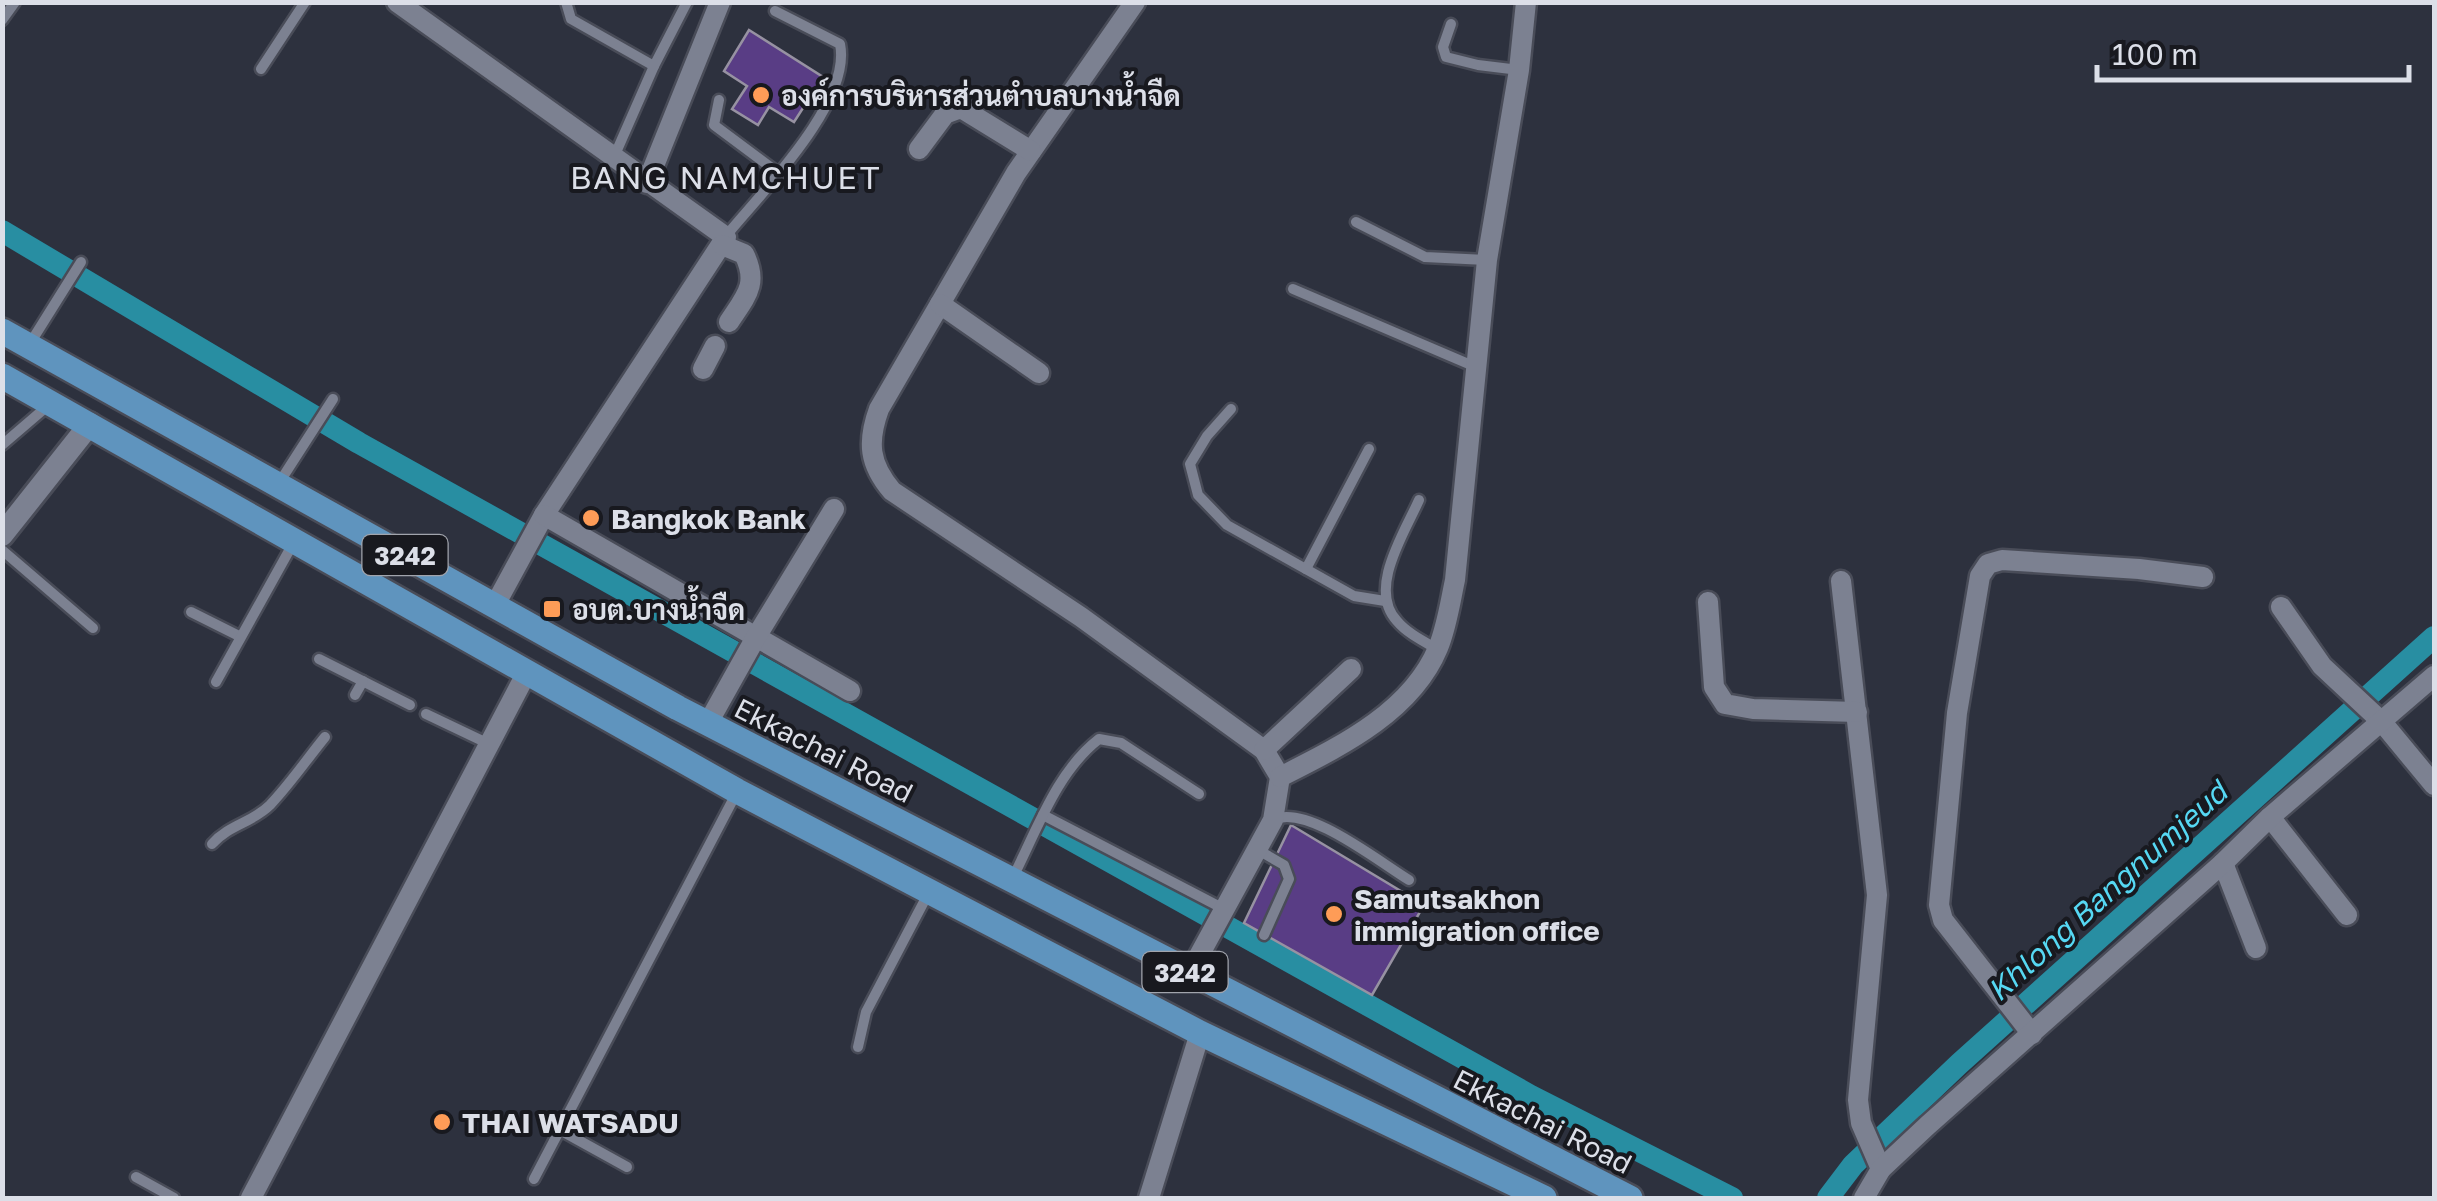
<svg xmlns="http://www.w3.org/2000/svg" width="2437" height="1201" viewBox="0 0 2437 1201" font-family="'Golos Text',Sarabun,sans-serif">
<rect width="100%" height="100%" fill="#2d313e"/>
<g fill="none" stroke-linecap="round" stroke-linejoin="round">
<g stroke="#288ea2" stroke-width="22">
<polyline points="2,231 359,443 1531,1096 1732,1198"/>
<polyline points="1828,1198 1853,1165 1959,1064 2434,637"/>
</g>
</g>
<g fill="#593d85" stroke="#9792a2" stroke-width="2.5">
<polygon points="749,30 823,77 794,122 769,107 758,125 732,109 747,86 724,71"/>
<polygon points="1291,825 1424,905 1372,995 1244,923"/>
</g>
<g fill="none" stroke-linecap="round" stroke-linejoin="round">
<g stroke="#494c58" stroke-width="15">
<g id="service">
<polyline points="566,2 571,19 654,66"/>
<polyline points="2,20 15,2"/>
<polyline points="1451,24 1443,47 1446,57 1478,65 1519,70"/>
<polyline points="261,69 305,2"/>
<polyline points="719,100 714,125 777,172"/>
<polyline points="614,157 654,66 687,2"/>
<polyline points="1356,222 1425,257 1486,260"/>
<path d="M 726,236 C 762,192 852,102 840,44 L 775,11"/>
<polyline points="1293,289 1478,368"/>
<polyline points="29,345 81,262"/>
<polyline points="1231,409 1207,436 1190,464 1198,495 1227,525 1354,596 1385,601"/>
<polyline points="2,445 51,403"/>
<polyline points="279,483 333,399"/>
<path d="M 1419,500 C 1405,532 1367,589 1397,621 C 1407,633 1423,641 1437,649"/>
<polyline points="2,550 93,628"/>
<polyline points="1306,569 1369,449"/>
<polyline points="191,612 239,636"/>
<polyline points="319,659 410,705"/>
<polyline points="216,682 295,540"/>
<polyline points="355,695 363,681"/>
<polyline points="426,714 489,744"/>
<polyline points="1043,815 1224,909"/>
<path d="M 1273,820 C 1306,803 1379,862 1409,880"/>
<path d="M 212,844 C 230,824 252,823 270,805 C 290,784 307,759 325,737"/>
<polyline points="1258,850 1284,865 1289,879 1264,935"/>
<path d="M 1011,881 C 1036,833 1056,772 1099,739 L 1121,743 L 1199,794"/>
<polyline points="858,1047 866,1012 928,894"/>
<polyline points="560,1130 627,1167"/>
<polyline points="136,1177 174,1198"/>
<polyline points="534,1179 737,792"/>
</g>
</g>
<g stroke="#494c58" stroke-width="25">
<g id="minor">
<polyline points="397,2 726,237 544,515 495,605"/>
<path d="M 1135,2 L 1016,173 L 879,409 C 867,442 869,464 892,491 L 1081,617 L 1264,750 L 1280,777 L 1273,820 L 1189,974"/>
<polyline points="919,149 945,114 961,108 1031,151"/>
<polyline points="647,183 720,2"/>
<path d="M 722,245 L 744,254 C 759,284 746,296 729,322"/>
<polyline points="940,304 1039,373"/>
<polyline points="703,369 715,346"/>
<polyline points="544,515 850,691"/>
<polyline points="1841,581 1877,895 1858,1100 1861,1123 1881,1169"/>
<polyline points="1708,602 1714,687 1725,704 1753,709 1857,712"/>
<polyline points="2281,607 2322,666 2382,722 2434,785"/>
<polyline points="708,723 756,637 834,509"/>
<polyline points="1264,750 1351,669"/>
<path d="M 1280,777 C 1339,747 1411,713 1438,648 C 1447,626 1450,603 1455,580 L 1487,260 L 1519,70 L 1526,2"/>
<polyline points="2270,817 2347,915"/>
<polyline points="2223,863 2256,948"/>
<polyline points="2032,1034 1943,920 1939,905 1957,713 1980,576 1988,564 2002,560 2139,569 2203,577"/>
<polyline points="251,1198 527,672"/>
<polyline points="1149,1198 1200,1033"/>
<polyline points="1864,1198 1881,1169 1928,1125 2223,863 2270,817 2434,676"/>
</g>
</g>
<g stroke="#494c58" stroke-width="28">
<polyline id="tertiary" points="2,535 90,424"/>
</g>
<g stroke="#494c58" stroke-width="30">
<g id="primary">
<polyline points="2,331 678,708 1630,1198"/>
<polyline points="2,376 737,791 1200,1033 1544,1198"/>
</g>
</g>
<use href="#service" stroke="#7c8191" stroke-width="10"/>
<use href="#minor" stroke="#7c8191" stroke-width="20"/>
<use href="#tertiary" stroke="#7c8191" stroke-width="22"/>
<use href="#primary" stroke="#5f94be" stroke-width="25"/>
</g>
<g fill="#fe9c57" stroke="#18191f" stroke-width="4">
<circle cx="761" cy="95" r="10"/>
<circle cx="591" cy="518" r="10"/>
<rect x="542" y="599" width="20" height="20" rx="5"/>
<circle cx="1334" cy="914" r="10"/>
<circle cx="442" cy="1122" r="10"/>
</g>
<g text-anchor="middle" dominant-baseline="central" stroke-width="8" stroke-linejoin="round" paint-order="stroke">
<g fill="#18191f" stroke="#a1a4ac" stroke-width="2.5">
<rect x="362.5" y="535" width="85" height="40" rx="8"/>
<rect x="1142.5" y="952" width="85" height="40" rx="8"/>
</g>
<g font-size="25" font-weight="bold" fill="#dcdfe8">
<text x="405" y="555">3242</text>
<text x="1185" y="972">3242</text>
</g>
<g font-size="28" font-weight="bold" fill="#dcdfe8" stroke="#18191f" text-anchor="start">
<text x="781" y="95">องค์การบริหารส่วนตำบลบางน้ำจืด</text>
<text x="611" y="518">Bangkok Bank</text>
<text x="572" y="609">อบต.บางน้ำจืด</text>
<text x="1354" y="898">Samutsakhon<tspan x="1354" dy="32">immigration office</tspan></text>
<text x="462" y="1122">THAI WATSADU</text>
</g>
<g font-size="28" fill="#dcdfe8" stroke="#18191f">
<text transform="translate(824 750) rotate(27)">Ekkachai Road</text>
<text transform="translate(1543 1121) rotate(27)">Ekkachai Road</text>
</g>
<g font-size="30" font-style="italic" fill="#56d8f3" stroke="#18191f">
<text transform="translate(2107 891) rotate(-42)">Khlong Bangnumjeud</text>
</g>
<g font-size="32" letter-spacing="2.5" fill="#dcdfe8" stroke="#18191f">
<text x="726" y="177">BANG NAMCHUET</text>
</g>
</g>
<rect width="2437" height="1201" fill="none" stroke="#dcdfe8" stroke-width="10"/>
<path d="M2097 65v15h312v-15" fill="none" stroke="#dcdfe8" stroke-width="5"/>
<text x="2112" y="65" font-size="30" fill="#dcdfe8" stroke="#18191f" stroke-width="8" paint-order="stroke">100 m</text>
</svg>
